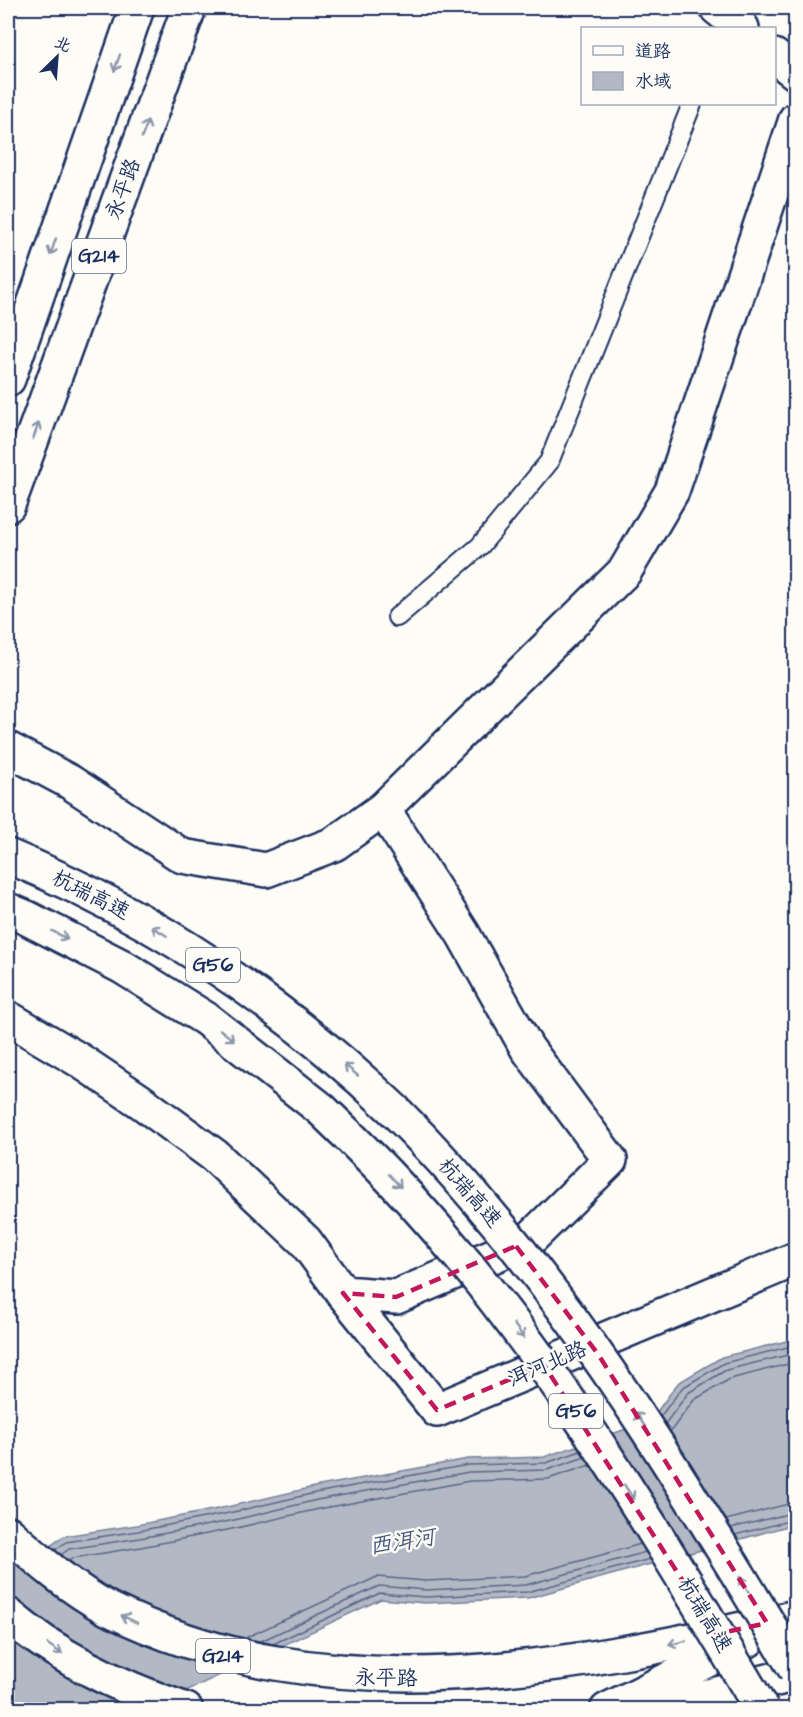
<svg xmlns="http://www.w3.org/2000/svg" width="803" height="1717" viewBox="0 0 803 1717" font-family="'Architects Daughter','LXGW WenKai TC',sans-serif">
<rect width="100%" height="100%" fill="#fdfcf7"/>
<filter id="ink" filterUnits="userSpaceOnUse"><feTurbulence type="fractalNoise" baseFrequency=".0167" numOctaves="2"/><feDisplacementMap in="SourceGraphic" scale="12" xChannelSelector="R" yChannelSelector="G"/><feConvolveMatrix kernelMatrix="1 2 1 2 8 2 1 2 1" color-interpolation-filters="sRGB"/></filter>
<g filter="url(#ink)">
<polygon fill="#b3b8c5" stroke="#76819c" stroke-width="1.5" points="795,1339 795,1524 528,1598 425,1603 381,1599 148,1709 8,1710 8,1557 42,1552 64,1536 137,1525 227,1507 314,1487 468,1459 544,1457 650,1421 678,1383 722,1357"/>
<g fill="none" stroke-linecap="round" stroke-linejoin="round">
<g stroke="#586687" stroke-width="1.5">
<polyline points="660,1417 682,1388 724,1363 796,1345"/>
<polyline points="665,1424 688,1393 726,1370 796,1353"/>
<polyline points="670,1432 694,1400 730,1379 796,1362"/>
<polyline points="726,1520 796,1502"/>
<polyline points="731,1528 796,1512"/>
<polyline points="735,1535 796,1519"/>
<polyline points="55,1550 66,1542 138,1531 229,1513 315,1493 468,1465 546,1463 581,1451"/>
<polyline points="61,1555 69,1549 140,1538 230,1521 317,1500 469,1472 547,1470 585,1457"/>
<polyline points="68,1560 73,1558 141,1547 232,1529 319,1509 470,1481 548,1479 590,1465"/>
<polyline points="247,1637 377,1577 426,1581 525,1576 641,1544"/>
<polyline points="261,1641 379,1586 425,1590 526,1585 646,1552"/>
<polyline points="273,1644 380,1593 425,1597 527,1592 650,1559"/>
</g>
<g stroke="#1b2f5e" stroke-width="22">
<polyline id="service" points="397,617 480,546 549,462 692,104"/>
</g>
<g stroke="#1b2f5e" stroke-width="38">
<g id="minor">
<polyline points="717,8 742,28"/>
<polyline points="774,56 796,73"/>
<polyline points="8,749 70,782 182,856 266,870 334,844 383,809 625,571 672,491 796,119"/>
<polyline points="8,1018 79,1060 140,1101 215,1156 305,1241 343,1293 396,1297 528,1241 610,1160 527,1048 463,934 383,809"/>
</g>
</g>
<g stroke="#1b2f5e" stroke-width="38">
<polyline id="tertiary" points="343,1293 437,1410 796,1259"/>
</g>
<g stroke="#1b2f5e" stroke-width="38">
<g id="trunk">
<polyline points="8,379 137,8"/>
<polyline points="8,505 189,8"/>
<path d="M 8,1533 C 39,1561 72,1589 109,1609 C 328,1717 567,1669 796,1617"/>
<path d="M 8,1615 C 59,1659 122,1688 186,1710"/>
<polyline points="607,1710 748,1640"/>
<polyline points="654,1710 796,1674"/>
</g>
</g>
<g stroke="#1b2f5e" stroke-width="38">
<g id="motorway">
<path d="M 8,856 C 151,915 282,1003 394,1110"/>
<polyline points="8,910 27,918 121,966 206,1019 321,1109 353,1140"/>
</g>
</g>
<use href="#service" stroke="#fdfcf7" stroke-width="18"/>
<use href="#minor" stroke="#fdfcf7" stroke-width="33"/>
<use href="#tertiary" stroke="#fdfcf7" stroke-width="33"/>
<use href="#trunk" stroke="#fdfcf7" stroke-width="33"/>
<use href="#motorway" stroke="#fdfcf7" stroke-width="33"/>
<g stroke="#1b2f5e" stroke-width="38" stroke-linecap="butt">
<g id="motorway-bridge">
<path d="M 394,1110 C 559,1273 677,1473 796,1670"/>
<path d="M 353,1140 C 522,1304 642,1509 762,1710"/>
</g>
</g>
<use href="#motorway-bridge" stroke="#fdfcf7" stroke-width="33"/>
</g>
<defs><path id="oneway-shaft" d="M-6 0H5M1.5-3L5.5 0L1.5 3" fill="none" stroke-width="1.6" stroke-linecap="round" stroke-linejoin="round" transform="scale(1.5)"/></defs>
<g stroke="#8c96aa">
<use href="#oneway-shaft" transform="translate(117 63) rotate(109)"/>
<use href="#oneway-shaft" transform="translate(145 129) rotate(-70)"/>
<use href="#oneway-shaft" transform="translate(53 247) rotate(109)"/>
<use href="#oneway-shaft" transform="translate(36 431) rotate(-70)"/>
<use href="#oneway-shaft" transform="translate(159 931) rotate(-148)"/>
<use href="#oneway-shaft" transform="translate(60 935) rotate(27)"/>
<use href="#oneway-shaft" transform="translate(227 1035) rotate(38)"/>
<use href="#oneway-shaft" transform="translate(351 1070) rotate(-140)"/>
<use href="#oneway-shaft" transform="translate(395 1181) rotate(48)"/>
<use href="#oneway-shaft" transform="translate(519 1331) rotate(54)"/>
<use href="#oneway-shaft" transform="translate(640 1419) rotate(-123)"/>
<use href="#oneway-shaft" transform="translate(629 1492) rotate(57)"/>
<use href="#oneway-shaft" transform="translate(744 1584) rotate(-121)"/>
<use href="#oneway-shaft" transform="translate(129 1619) rotate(-154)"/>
<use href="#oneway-shaft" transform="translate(677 1643) rotate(168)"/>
<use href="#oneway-shaft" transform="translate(55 1649) rotate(34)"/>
</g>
</g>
<path fill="none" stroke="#c2185b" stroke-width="4.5" stroke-dasharray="12 8" stroke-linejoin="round" d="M 516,1246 L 598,1354 L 767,1623 L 717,1634 L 544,1365 L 437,1410 L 343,1293 L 396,1297 Z"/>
<g text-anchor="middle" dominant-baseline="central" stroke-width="5" stroke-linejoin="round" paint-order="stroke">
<g fill="#fdfcf7" stroke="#5f6c8c" stroke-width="1.5">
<rect x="72" y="239" width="54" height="34" rx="4.5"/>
<rect x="186" y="948" width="54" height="34" rx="4.5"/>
<rect x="549" y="1394" width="54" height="34" rx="4.5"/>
<rect x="196" y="1639" width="54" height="34" rx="4.5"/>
</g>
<g font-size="20" font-weight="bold" fill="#1b2f5e">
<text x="99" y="256">G214</text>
<text x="213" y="965">G56</text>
<text x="576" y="1411">G56</text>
<text x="223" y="1656">G214</text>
</g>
<g font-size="21" fill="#1b2f5e" stroke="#fdfcf7">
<text transform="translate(123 189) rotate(-70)">永平路</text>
<text transform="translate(91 895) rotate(27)">杭瑞高速</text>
<text transform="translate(470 1193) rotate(49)">杭瑞高速</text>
<text transform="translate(547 1364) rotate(-23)">洱河北路</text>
<text transform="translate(705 1615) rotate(59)">杭瑞高速</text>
<text transform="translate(386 1678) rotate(1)">永平路</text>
</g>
<g font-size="22" font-style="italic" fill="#49587d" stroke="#fdfcf7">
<text transform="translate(402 1542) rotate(-9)">西洱河</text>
</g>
</g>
<rect width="803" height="1717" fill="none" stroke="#fdfcf7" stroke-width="30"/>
<rect x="15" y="15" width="773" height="1687" fill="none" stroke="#1b2f5e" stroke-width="2" filter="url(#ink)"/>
<rect x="581" y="27" width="195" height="78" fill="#fdfcf7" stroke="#a3aaba" stroke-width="1.5"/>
<rect x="593" y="46" width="30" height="9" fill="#fdfcf7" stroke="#a3aaba" stroke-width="1.5"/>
<text x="635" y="57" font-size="18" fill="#1b2f5e">道路</text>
<rect x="593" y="72" width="30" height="18" fill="#b3b8c5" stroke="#a3aaba" stroke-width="1.5"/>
<text x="635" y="87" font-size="18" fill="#1b2f5e">水域</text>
<g transform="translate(57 57) rotate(25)" stroke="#fdfcf7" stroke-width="4.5" paint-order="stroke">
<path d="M0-4.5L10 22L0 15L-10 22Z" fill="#1b2f5e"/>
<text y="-9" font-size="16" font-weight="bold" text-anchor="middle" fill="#1b2f5e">北</text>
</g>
</svg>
